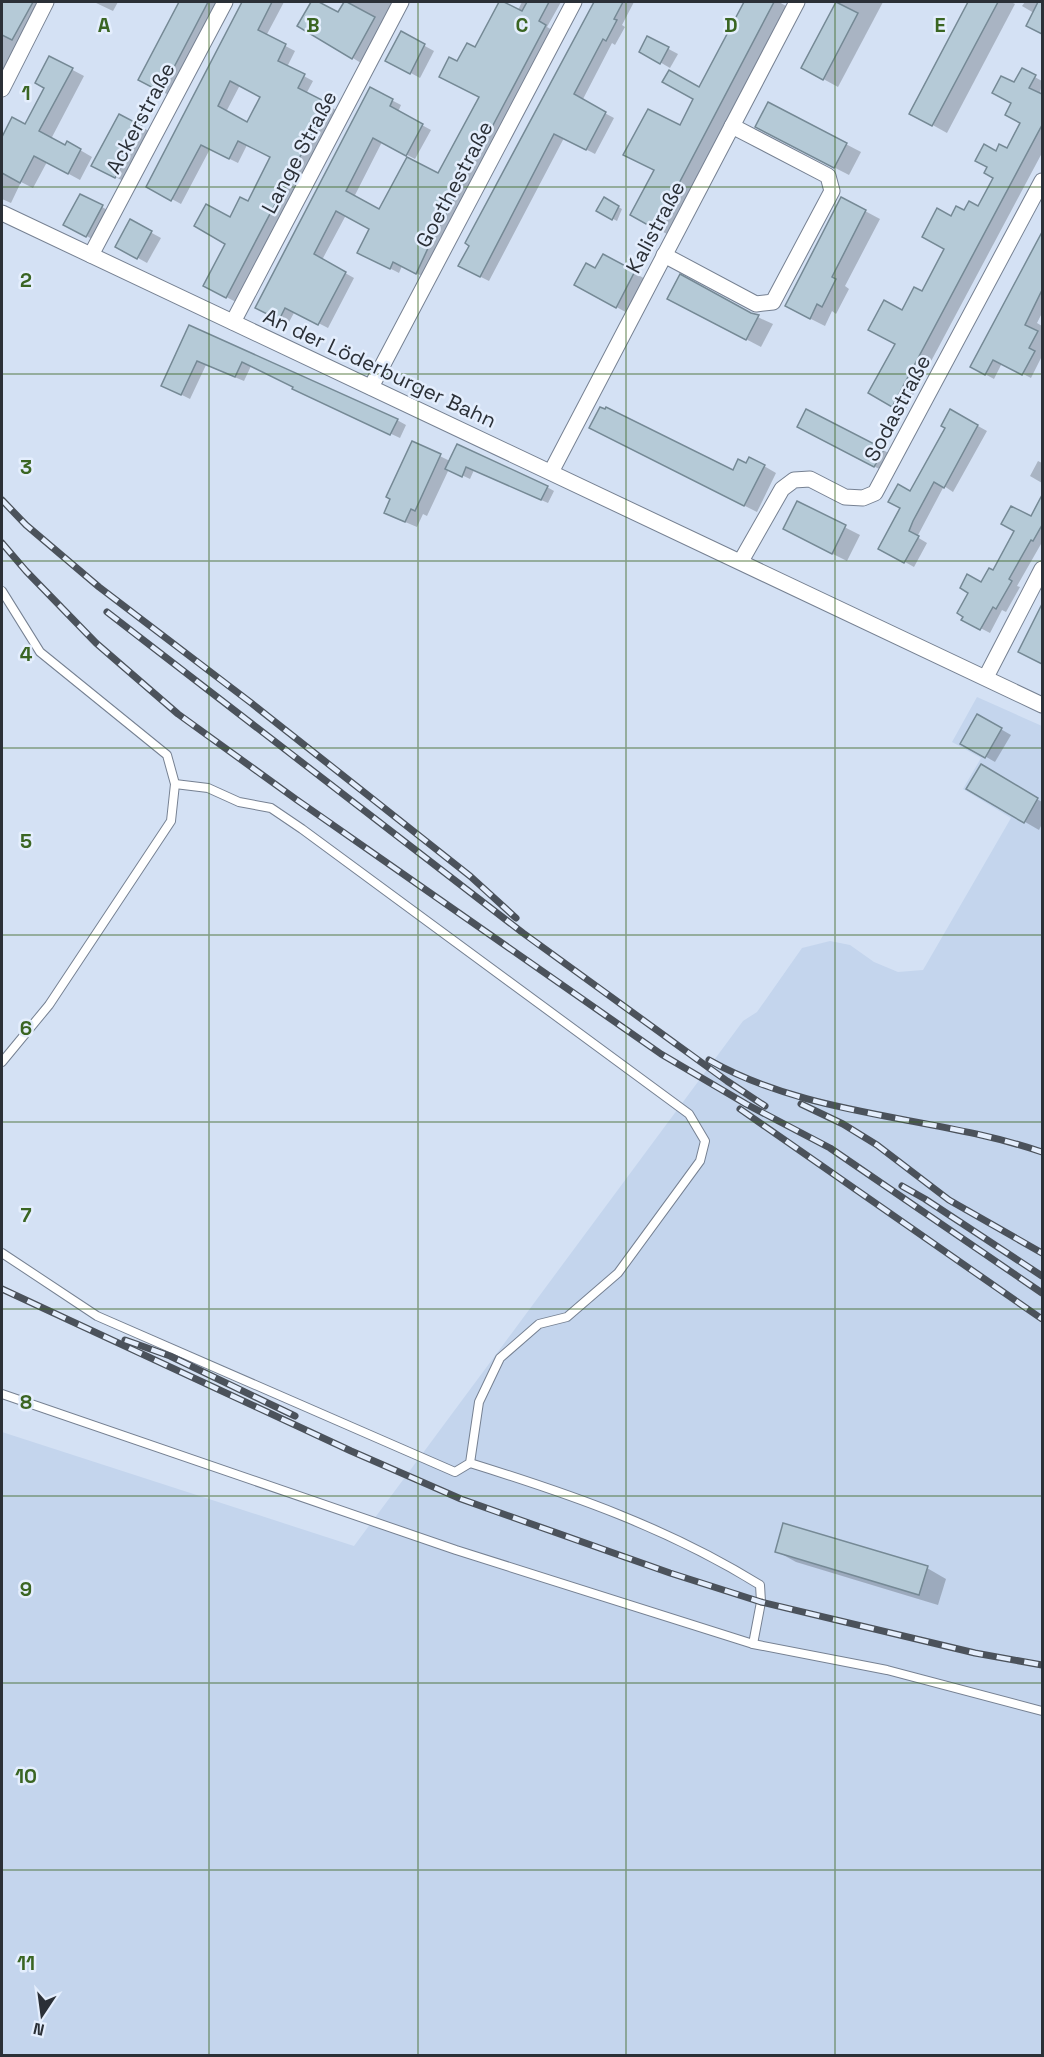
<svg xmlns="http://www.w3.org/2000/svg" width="1044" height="2057" viewBox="0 0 1044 2057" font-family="'Space Grotesk',sans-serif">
<rect width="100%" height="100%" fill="#d4e1f4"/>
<polygon fill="#c4d5ed" points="977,697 1042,726 1042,2055 2,2056 2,1432 354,1546 743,1021 757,1012 802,948 830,941 850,945 874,962 898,972 923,970 1011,818 963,789 981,758 952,742"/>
<g fill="#0003" fill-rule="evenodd">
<polygon points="2,2 49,2 2,79"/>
<polygon points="94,2 118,2 113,11"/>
<polygon points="181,2 225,2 174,98 140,79"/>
<path d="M 243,2 L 284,2 L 266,36 L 295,51 L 287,67 L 313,81 L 306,94 L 336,110 L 236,302 L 205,286 L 227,244 L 230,219 L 248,203 L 272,157 L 247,145 L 238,163 L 210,149 L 181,204 L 148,186 ZM 240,85 L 261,97 L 248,124 L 226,112 Z"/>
<polygon points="313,2 316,2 339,14 346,2 393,2 361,63 299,25"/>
<polygon points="501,2 518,10 522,2 561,2 547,27 554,31 426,278 402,266 399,273 368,257 371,228 346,215 322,260 354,278 328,328 295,311 288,324 257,307 370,89 401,105 398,112 431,130 415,159 382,142 354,197 380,211 439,175 481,97 458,63 476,49"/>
<polygon points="592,2 634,2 622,25 625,27 615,45 612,43 582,101 614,118 595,154 564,138 489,281 469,271 594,3"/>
<polygon points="745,2 779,2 786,6 667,234 643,221 680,127"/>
<polygon points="838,2 883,2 838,87 803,68"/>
<polygon points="970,2 1011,2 1015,4 947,133 911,113"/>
<polygon points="1025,2 1042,2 1042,32 1035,28 1034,13 1022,6"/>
<polygon points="401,33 434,51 420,78 387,60"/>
<polygon points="648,38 678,54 670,68 641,51"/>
<polygon points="50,58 84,76 51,139 66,147 68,143 92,157 80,180 47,162 33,188 21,182 11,203 2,199 2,141 13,119 26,126 46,88"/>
<polygon points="1022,70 1042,81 1040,95 1042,96 1042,153 904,412 870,393 896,344 902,312 922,293 946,249 952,218 979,208 995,178 996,153 1007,150 1022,123 1013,103 1014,84"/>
<polygon points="769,104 861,152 849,175 771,135"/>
<polygon points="120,116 151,132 125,182 93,165"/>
<polygon points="604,199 622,209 617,221 598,211"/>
<polygon points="102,207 111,212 96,241 75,230"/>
<polygon points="865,211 880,219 845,286 849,289 836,314 832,311 825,326 801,314"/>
<polygon points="130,221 161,238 147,263 117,246"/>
<polygon points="1042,235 1042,313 1037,323 1042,326 1042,356 1031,378 1002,363 994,379 972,367"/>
<polygon points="603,256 649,281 631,315 591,293"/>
<polygon points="683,306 751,314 773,324 761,347"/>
<polygon points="190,327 397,420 406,425 400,438 303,393 295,387 251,366 244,381 206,365 190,399 172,390"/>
<polygon points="605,411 733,472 747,465 764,466 776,473 757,512 604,435"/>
<polygon points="951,411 987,431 953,492 944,486 917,537 927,543 914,567 880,548 946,428"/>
<polygon points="813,435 883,450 897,458 889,474"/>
<polygon points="413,443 450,461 547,487 554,491 548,503 474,470 470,479 449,469 427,516 423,514 417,527 398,519"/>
<polygon points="1038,461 1042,463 1042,483 1030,476"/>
<polygon points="797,503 860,535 847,561 799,537"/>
<polygon points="1035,512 1042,517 1042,545 1041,544 1017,586 1020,587 1006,612 1002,610 990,633 963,619 982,584 993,572"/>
<polygon points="1042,607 1042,664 1020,651"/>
<polygon points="978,716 1011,735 995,762 962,743"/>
<polygon points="981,766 1042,802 1042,824 1039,830 968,789"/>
<polygon points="776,1551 927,1568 946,1579 938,1605 796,1562"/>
</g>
<g fill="#b5cad7" stroke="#758995" stroke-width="1.5" fill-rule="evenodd">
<polygon points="2,2 33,2 12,40 2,35"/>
<polygon points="179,2 208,2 161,92 138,80"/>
<path d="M 242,2 L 272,2 L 258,30 L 286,44 L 278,61 L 305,74 L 298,88 L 328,103 L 226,298 L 203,286 L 225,244 L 194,226 L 206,204 L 230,217 L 240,197 L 248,201 L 270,157 L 238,141 L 229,159 L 201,145 L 171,201 L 146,187 ZM 230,81 L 260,97 L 247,122 L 218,106 Z"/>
<polygon points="311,2 319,2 338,12 344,2 347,2 375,17 352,59 297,26"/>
<polygon points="499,2 504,2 522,11 527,2 549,2 539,21 546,25 429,246 416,274 393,262 390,269 357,253 369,229 336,211 314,254 346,272 318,325 285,308 279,320 255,308 370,87 393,99 390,106 423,124 406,156 373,138 346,191 379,209 407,157 438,173 479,97 439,77 449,57 457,61 467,43 475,47"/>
<polygon points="594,2 623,2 614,19 617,20 606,41 603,39 574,94 606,112 586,150 554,134 480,277 458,266 469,246 465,243"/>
<polygon points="744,2 774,2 655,229 630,215 654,170 623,155 648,109 680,125 693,99 662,82 669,70 699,87"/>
<polygon points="836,2 858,13 823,80 801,68"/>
<polygon points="968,2 998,2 932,126 909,114"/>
<polygon points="1038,2 1042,2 1042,34 1026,26"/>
<polygon points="401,31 425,44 410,74 385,61"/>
<polygon points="647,36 669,47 660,64 639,52"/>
<polygon points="49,56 73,68 39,131 65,145 67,141 81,149 68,174 34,156 20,183 2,173 2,137 12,117 25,124 44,88 35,83"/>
<polygon points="1022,68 1036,75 1029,88 1042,94 1042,125 892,407 868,393 895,344 868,330 884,300 902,310 914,287 922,291 944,249 922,237 937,208 951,216 956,206 964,210 969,201 978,206 993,178 984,173 987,167 975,161 984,144 996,151 999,144 1007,148 1020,123 1005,115 1011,103 992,93 1001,76 1014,82"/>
<polygon points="768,102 847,143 834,168 755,127"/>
<polygon points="119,114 142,126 115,178 91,166"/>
<polygon points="80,194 103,205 86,237 63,225"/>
<polygon points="604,197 619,206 612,220 596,211"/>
<polygon points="841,197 866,210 832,277 836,279 822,307 817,304 810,319 785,306"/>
<polygon points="130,219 152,231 137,259 115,247"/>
<polygon points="1042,232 1042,290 1025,325 1038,331 1029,348 1035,351 1022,375 993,360 985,375 970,367"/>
<polygon points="603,254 635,271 616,308 574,285 586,263 595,268"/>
<polygon points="680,274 751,313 759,315 746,340 667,299"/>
<polygon points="189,325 398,419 390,435 292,389 293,387 242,362 235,377 197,361 181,395 161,386"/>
<polygon points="600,407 605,409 606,407 733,470 738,459 746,463 749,457 765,465 744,506 589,428"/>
<polygon points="806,409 884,449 874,467 797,427"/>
<polygon points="950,409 978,425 944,488 934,482 913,521 909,531 919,536 904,563 878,549 900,508 888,502 898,484 910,491 945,428 941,426"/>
<polygon points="412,441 441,454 415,511 411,509 405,522 384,513 390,499 386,497"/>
<polygon points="457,444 548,486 541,500 466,467 462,477 445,469"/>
<polygon points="1042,495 1042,525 1033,541 1031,540 1009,579 1012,581 996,609 993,607 980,630 961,620 963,617 957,613 968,593 960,588 967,574 981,582 989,568 993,570 1014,531 1001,524 1011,506 1031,516"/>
<polygon points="797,501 846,525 832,554 783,529"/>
<polygon points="1042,604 1042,664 1018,652"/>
<polygon points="977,714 1002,728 985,758 960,744"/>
<polygon points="981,764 1038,798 1024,823 966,789"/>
<polygon points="783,1523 928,1566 919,1595 775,1552"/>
</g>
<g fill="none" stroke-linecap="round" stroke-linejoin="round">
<g stroke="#768192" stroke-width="10">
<g id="lane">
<polyline points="2,591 40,652 167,755 175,784 171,821 49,1005 2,1062"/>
<polyline points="2,1253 97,1316 455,1472 470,1463 479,1402 500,1358 539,1324 567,1317 618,1273 700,1161 705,1141 689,1114 302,829 271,808 239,802 208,788 175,784"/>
<polyline points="2,1394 456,1550 753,1644 887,1670 1042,1711"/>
<path d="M 470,1463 C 573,1495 668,1528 760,1585 L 761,1602 L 753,1644"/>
</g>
</g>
<g stroke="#768192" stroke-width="17">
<g id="street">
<polyline points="2,89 46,2"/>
<polyline points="2,213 1042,705"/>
<polyline points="91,255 225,2"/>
<polyline points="664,255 756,304 773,302 832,191 828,176 732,126"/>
<polyline points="233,322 401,2"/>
<polyline points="371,387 574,2"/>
<polyline points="551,472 797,2"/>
<polyline points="741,561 782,489 794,480 810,479 845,497 863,498 875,493 1042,181"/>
<polyline points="986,677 1042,569"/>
</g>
</g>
<use href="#lane" stroke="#fff" stroke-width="8"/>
<use href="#street" stroke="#fff" stroke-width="15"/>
<g stroke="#4b525b" stroke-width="7">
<g id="rail">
<polyline points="2,500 26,525 99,587 250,702 470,876 516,918"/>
<polyline points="2,543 26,571 96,643 178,714 297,800 661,1054 746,1104 830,1148 1042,1293"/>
<polyline points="107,612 523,933 727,1081 765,1106"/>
<path d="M 709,1060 C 812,1118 933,1115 1042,1152"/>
<polyline points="801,1104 843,1124 877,1145 949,1200 1042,1253"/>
<polyline points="740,1109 1042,1319"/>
<polyline points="902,1186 925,1199 1042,1276"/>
<polyline points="2,1289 351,1451 461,1499 670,1573 761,1602 975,1653 1042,1665"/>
<polyline points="125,1340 170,1356 295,1416"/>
</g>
</g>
<use href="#rail" stroke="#e4eefd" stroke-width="4.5" stroke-dasharray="14" stroke-linecap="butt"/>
</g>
<path fill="none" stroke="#3a6522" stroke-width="1.5" stroke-opacity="0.55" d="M 209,2 L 209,2056M 418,2 L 418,2056M 626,2 L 626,2056M 835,2 L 835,2056M 2,187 L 1042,187M 2,374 L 1042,374M 2,561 L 1042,561M 2,748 L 1042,748M 2,935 L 1042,935M 2,1122 L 1042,1122M 2,1309 L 1042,1309M 2,1496 L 1042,1496M 2,1683 L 1042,1683M 2,1870 L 1042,1870"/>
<g text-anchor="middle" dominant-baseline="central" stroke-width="5" stroke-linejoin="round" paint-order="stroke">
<g font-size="21" fill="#2b3037" stroke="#e4eefd">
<text transform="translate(140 118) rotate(-62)">Ackerstraße</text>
<text transform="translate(299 152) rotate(-62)">Lange Straße</text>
<text transform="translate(454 184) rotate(-62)">Goethestraße</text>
<text transform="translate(655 227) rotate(-62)">Kalistraße</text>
<text transform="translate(380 368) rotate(25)">An der Löderburger Bahn</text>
<text transform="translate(897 408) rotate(-62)">Sodastraße</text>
</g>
</g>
<g font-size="20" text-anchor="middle" font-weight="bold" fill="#3a6522" stroke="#e4eefd" stroke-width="5" stroke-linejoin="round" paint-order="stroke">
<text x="104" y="32">A</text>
<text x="313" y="32">B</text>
<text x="522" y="32">C</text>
<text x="731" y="32">D</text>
<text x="940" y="32">E</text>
<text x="26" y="100">1</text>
<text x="26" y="287">2</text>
<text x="26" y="474">3</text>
<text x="26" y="661">4</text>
<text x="26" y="848">5</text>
<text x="26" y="1035">6</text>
<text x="26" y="1222">7</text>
<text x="26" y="1409">8</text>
<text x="26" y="1596">9</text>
<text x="26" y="1783">10</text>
<text x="26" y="1970">11</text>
</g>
<rect width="1044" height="2057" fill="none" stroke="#2b3037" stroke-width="6"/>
<g transform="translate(42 2015) rotate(193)" stroke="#e4eefd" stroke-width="4.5" paint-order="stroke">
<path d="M0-4.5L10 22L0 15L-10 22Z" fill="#2b3037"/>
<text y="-9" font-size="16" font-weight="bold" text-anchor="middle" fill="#2b3037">N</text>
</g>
</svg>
